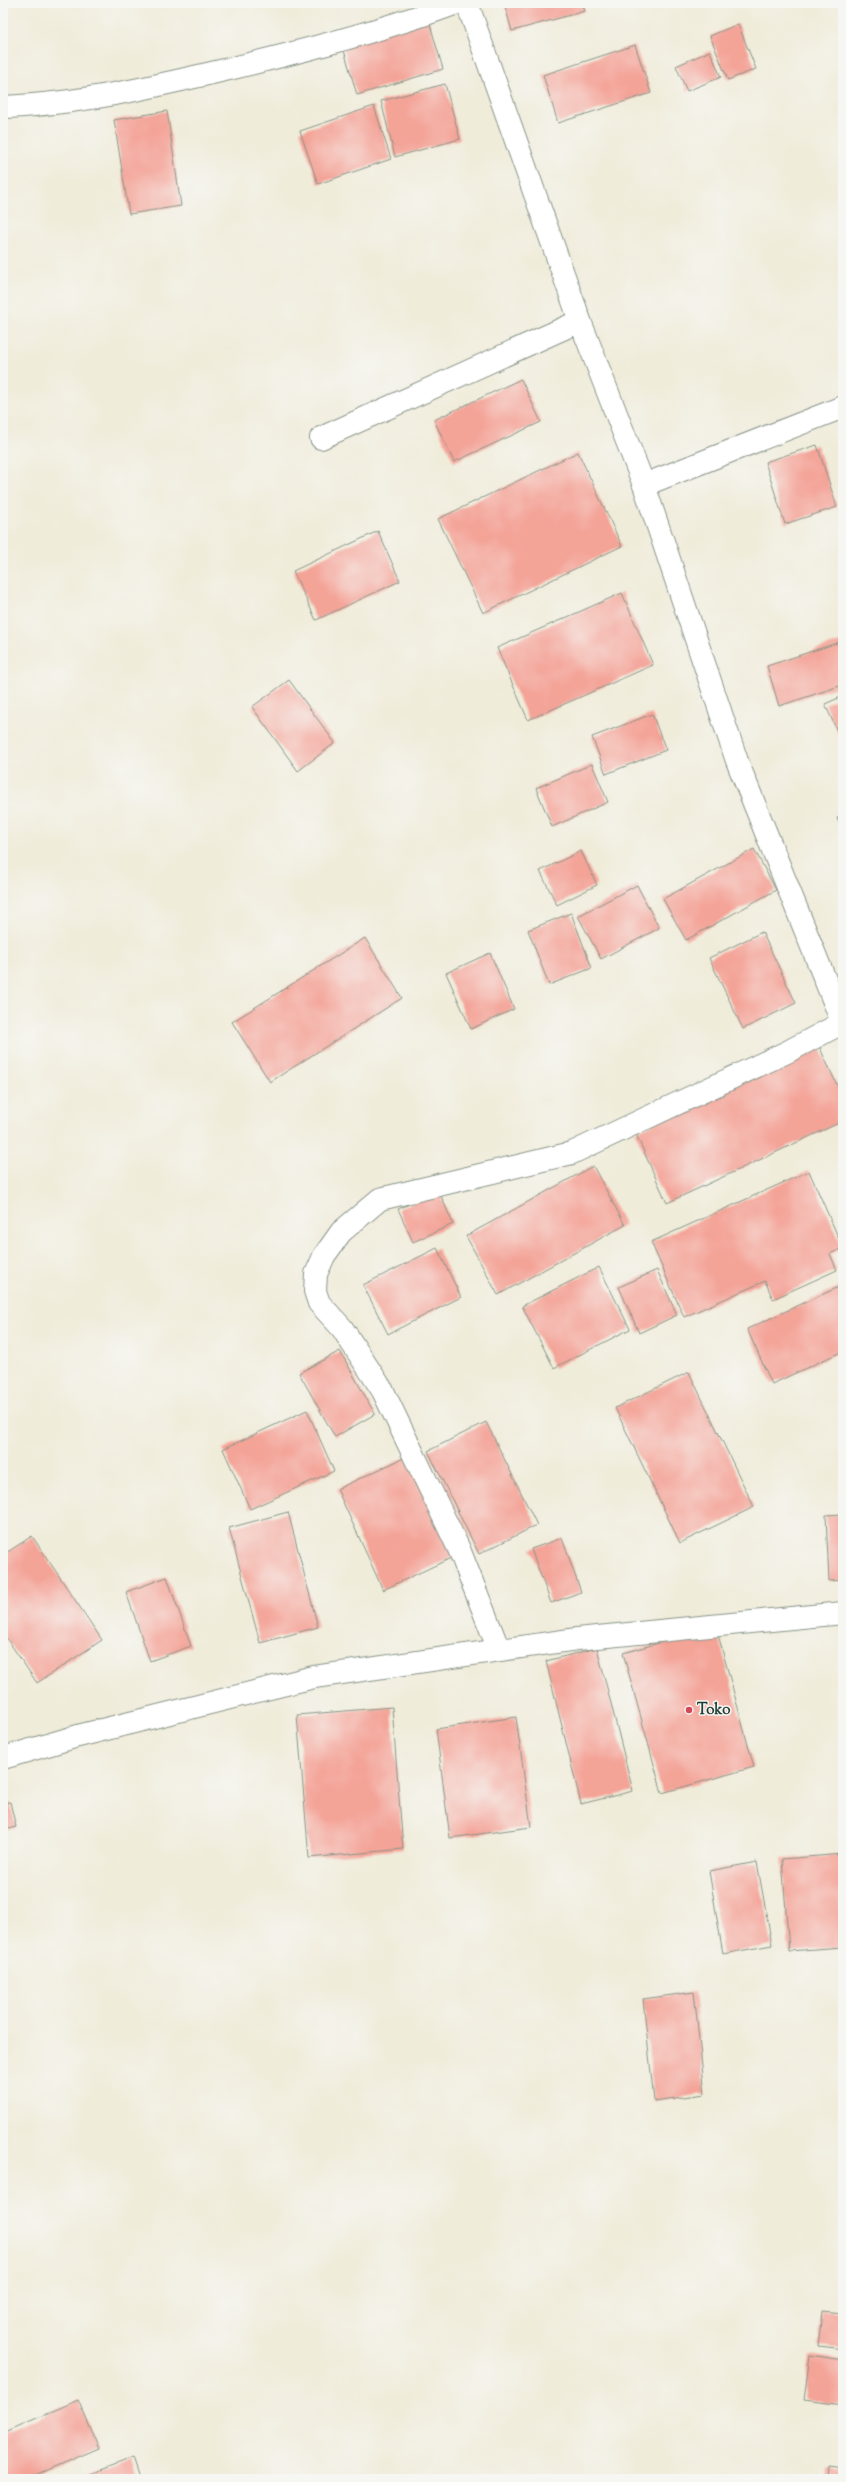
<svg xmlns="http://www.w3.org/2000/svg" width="846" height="2482" viewBox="0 0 846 2482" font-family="'Sorts Mill Goudy',serif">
<rect width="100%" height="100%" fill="#f6f6f2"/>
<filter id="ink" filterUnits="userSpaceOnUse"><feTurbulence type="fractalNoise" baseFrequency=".025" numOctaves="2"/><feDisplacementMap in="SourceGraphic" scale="8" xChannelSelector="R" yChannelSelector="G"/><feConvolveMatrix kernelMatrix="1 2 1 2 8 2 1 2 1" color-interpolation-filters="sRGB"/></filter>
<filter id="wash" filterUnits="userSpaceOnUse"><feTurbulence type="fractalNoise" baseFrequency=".012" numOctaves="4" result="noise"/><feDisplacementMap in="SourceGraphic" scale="16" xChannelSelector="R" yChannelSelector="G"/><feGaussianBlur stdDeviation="0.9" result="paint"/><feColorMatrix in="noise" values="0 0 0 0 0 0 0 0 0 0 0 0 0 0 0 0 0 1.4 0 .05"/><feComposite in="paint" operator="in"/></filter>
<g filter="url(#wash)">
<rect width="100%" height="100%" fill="#f0ecda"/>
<g id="blocks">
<g fill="#f4a397">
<polygon points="504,3 582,3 585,11 512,31"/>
<polygon points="427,14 443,69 357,95 341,40"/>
<polygon points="738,24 756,69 728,80 710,36"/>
<polygon points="635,45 651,93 558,123 543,75"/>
<polygon points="710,51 721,77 687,91 676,66"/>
<polygon points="445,84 460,139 395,157 381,101"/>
<polygon points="374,106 391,159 318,184 300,131"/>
<polygon points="167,111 181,206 129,214 114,120"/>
<polygon points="521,379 541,422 454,462 434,420"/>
<polygon points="817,445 837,507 785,524 765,462"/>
<polygon points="578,452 622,546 483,613 438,519"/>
<polygon points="378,531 400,581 316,620 293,571"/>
<polygon points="622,593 653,665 528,720 497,648"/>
<polygon points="843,641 843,685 779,706 767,666"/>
<polygon points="289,680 335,743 298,771 252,707"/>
<polygon points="843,696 843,744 825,704"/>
<polygon points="652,714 666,750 606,774 592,737"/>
<polygon points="592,764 608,802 552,827 536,788"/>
<polygon points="843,815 843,833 837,818"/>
<polygon points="754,849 776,890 686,940 663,899"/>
<polygon points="581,851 597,885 557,905 540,871"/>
<polygon points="637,885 659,928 601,959 578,916"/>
<polygon points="571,913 592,968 549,985 528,930"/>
<polygon points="762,932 796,1003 743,1029 709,958"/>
<polygon points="365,938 402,998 270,1082 232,1022"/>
<polygon points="490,953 514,1009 471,1029 446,973"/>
<polygon points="819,1046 843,1098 843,1121 667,1203 635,1132"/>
<polygon points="593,1166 625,1225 498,1295 466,1236"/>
<polygon points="809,1171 843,1248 830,1254 837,1270 773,1299 765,1281 684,1317 651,1242"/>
<polygon points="439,1191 453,1224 413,1242 398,1209"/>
<polygon points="437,1248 461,1297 388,1334 363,1285"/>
<polygon points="599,1267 630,1329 554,1368 522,1306"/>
<polygon points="657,1270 677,1315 639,1333 619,1287"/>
<polygon points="843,1285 843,1351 772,1384 747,1329"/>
<polygon points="340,1351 375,1414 335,1437 299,1373"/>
<polygon points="689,1372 754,1507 680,1543 615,1408"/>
<polygon points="307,1410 334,1471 250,1509 223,1449"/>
<polygon points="486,1422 537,1525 479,1554 428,1451"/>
<polygon points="408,1456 453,1557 383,1590 337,1489"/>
<polygon points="288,1512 318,1627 260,1643 229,1528"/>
<polygon points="843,1514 843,1580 829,1581 826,1515"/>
<polygon points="32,1536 102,1640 37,1683 3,1633 3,1555"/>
<polygon points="562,1538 581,1592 551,1603 531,1549"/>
<polygon points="167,1577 191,1646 150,1661 126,1592"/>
<polygon points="716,1627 754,1767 662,1793 623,1653"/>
<polygon points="597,1648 633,1791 581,1804 546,1661"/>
<polygon points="392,1707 403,1849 309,1858 297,1715"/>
<polygon points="516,1717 531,1827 450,1838 436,1729"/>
<polygon points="10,1802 16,1827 3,1830 3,1803"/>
<polygon points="843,1854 843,1947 789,1951 782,1859"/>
<polygon points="757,1862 772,1945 723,1954 709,1871"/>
<polygon points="694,1992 705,2094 654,2101 643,1999"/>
<polygon points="822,2311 843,2313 843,2349 818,2346"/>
<polygon points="810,2355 843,2360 843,2405 804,2400"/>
<polygon points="78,2400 99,2448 27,2479 3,2479 3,2433"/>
<polygon points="132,2458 139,2479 78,2479"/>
<polygon points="827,2466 843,2468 843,2479 826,2479"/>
</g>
</g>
</g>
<g filter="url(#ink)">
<use href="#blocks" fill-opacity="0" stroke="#889487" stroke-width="1"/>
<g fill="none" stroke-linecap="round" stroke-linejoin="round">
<g stroke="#889487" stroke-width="24">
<g id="minor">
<polyline points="467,3 580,321 644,485 737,761 843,1024"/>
<path d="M 3,107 C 81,104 157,86 233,68 C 308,50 385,30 457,3"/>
<polyline points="321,438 580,321"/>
<polyline points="644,485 843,407"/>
<polyline points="499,1650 459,1549 383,1391 342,1328 319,1303 315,1291 316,1274 324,1256 341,1232 380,1199 572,1153 787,1052 842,1023"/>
<polyline points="3,1758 78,1736 314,1677 577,1639 843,1613"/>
</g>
</g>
<use href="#minor" stroke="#fff" stroke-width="22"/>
</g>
</g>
<circle fill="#d1495b" stroke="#f6f6f2" stroke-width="1.5" cx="689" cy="1710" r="4"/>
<g text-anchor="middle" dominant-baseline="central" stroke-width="3" stroke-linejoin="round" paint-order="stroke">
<g font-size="15" font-weight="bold" fill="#1f3d34" stroke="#f6f6f2" text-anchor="start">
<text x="697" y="1710">Toko</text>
</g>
</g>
<rect width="846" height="2482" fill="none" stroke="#f6f6f2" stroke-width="16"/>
</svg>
